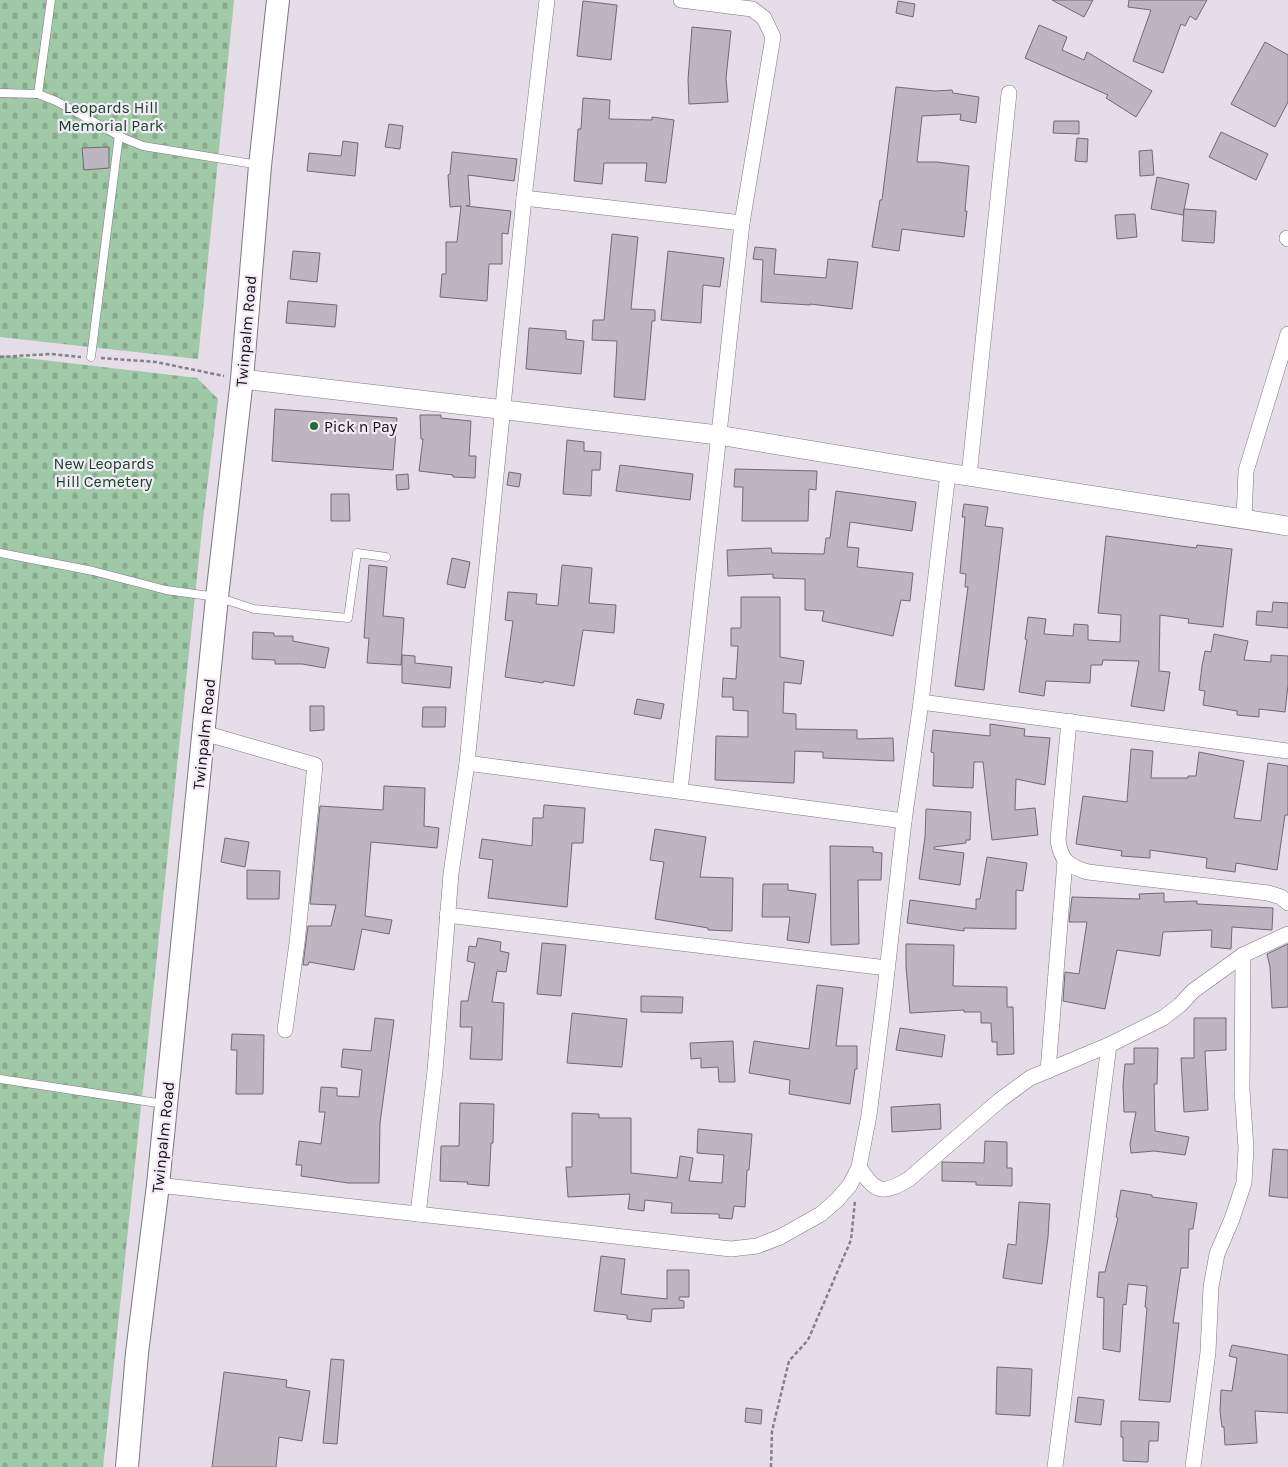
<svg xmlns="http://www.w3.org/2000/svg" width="1288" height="1467" viewBox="0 0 1288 1467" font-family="Karla,sans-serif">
<defs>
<pattern id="cemetery-stones" width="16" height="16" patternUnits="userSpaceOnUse" patternTransform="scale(1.25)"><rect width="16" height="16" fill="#9fc9a7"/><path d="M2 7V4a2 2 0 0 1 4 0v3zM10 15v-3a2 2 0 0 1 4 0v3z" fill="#88ab8f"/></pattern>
</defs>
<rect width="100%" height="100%" fill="#e5dde8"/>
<g fill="url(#cemetery-stones)">
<polygon points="0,0 234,0 198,359 0,337"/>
<polygon points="0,355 197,378 218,399 203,520 103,1467 0,1467"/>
</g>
<g fill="#bdb5bf" stroke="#716a73">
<polygon points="1052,0 1093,0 1084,17"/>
<polygon points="1129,0 1207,0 1196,20 1190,16 1185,26 1181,24 1163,73 1133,61 1151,10 1128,7"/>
<polygon points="583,1 617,5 611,60 577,56"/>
<polygon points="898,1 915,4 913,17 896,13"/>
<polygon points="1039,25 1067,37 1062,50 1084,60 1087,52 1152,91 1136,117 1106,98 1108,95 1025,58"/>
<polygon points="692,27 731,31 726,78 728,102 689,104 688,80"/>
<polygon points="1265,42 1288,55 1288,102 1275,127 1231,104"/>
<polygon points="896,87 935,91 952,90 953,93 979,97 976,123 960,120 961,114 922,116 917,162 937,162 969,166 965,211 967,211 964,237 902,229 899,251 872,247 880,200 882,200"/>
<polygon points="583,98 610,100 609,119 652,120 652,117 674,120 666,183 645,181 647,163 604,163 602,184 574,181 578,129 581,129"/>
<polygon points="1054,121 1079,121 1079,134 1053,133"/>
<polygon points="389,124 403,126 400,149 385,147"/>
<polygon points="1221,132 1268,154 1256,180 1209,157"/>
<polygon points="1077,138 1088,139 1087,162 1075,161"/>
<polygon points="343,141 358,143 355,176 307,171 309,153 341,156"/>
<polygon points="109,147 109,168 84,170 82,148"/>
<polygon points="1152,150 1154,175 1140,176 1139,151"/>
<polygon points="452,152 517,159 514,181 468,175 470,205 466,206 511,211 508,234 502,233 502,264 489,264 487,301 440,297 442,274 446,274 446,242 457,242 461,206 450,207 448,175 450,174"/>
<polygon points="1157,177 1189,184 1183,215 1151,209"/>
<polygon points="1184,209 1216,211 1214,243 1182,241"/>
<polygon points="1135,214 1137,237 1117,239 1115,215"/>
<polygon points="612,234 638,237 631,309 655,310 655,321 652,321 645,400 614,397 617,341 592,340 593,320 604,320"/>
<polygon points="755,247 776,249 774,274 826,278 828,259 858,262 852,309 810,304 810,305 761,302 763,260 753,259"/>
<polygon points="293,251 320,253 317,282 290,279"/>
<polygon points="668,251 724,258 720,287 703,285 701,323 661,320"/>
<polygon points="288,301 337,305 335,327 286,323"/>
<polygon points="529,328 566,331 566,339 584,341 581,374 526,369"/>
<polygon points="275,409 397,418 393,470 272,461"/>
<polygon points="420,415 441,415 441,418 471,421 469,456 476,456 475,478 453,477 453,475 419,471 423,439 421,439"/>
<polygon points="567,440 584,442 584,451 601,452 600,470 592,470 591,496 563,494"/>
<polygon points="620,465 693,474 690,500 616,491"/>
<polygon points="735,469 817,471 816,490 809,489 808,521 742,521 743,487 734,487"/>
<polygon points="509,472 521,474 519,487 507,485"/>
<polygon points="408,474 409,489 397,490 396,475"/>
<polygon points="836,491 916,502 912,531 850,522 847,547 859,548 857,567 913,573 910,601 901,600 893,636 822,621 824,611 805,610 805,579 773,578 773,574 728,576 727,550 771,548 772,553 824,554 826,538 830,538"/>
<polygon points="331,494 349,494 350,521 331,521"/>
<polygon points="964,504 988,507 985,526 1003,528 984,690 955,686 968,587 965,587 966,574 960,573 965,517 962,517"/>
<polygon points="1106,536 1196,548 1197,545 1232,549 1223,627 1188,623 1189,619 1160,615 1159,671 1170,672 1164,711 1131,706 1139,661 1103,660 1102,665 1091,665 1090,683 1046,681 1044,696 1019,692 1027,640 1025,639 1028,617 1046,619 1044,634 1073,636 1074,624 1088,625 1088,640 1120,642 1121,615 1098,613"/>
<polygon points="452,558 470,562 465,588 447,584"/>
<polygon points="369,565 387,567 383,616 404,618 401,665 367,663 369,638 364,638"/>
<polygon points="562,565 592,568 589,603 616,605 614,633 583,630 574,686 544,681 543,683 505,677 513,621 505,620 508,592 537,594 536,604 558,606"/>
<polygon points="741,597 780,597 780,657 804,661 801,684 784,682 783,713 796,714 796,729 857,730 857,739 893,738 894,761 823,758 823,752 795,751 794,783 715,780 716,736 748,737 748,711 733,710 733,697 722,697 723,678 736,679 738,646 731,646 731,628 741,628"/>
<polygon points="1273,602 1288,603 1288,628 1256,625 1257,611 1272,612"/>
<polygon points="253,632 274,633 274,636 293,636 293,641 329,648 325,668 302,664 275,664 275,660 252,659"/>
<polygon points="1214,634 1248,641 1244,660 1271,662 1271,655 1288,656 1288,685 1285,712 1259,709 1259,717 1237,715 1237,711 1203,705 1205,691 1199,690 1202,666 1205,651 1211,652"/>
<polygon points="402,655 415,656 415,663 452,667 450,688 402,683"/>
<polygon points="637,699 664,704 661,719 634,714"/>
<polygon points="310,706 324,706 324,730 310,731"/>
<polygon points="423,707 446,707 445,727 422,727"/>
<polygon points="990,724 1025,729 1024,736 1050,738 1045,785 1016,779 1015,810 1035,808 1038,835 992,840 983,762 974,762 973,788 933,786 934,753 931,752 933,730 990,736"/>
<polygon points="1131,749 1153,751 1151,778 1188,778 1188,776 1196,776 1199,752 1244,761 1234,818 1261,821 1268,763 1288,766 1288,815 1285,815 1277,870 1236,863 1235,872 1206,868 1207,858 1150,850 1150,858 1121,856 1122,851 1076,844 1083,796 1127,802"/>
<polygon points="384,786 425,788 424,826 439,828 437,848 371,842 365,916 392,920 389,934 362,929 354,970 309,962 308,965 303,965 308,926 331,926 336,905 310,904 320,806 383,810"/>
<polygon points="544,805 585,808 583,843 572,843 567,907 488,898 493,860 479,858 482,839 532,846 533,818 543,818"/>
<polygon points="926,809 971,812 970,840 966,840 966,843 934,847 934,849 964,853 960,885 919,879 925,837"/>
<polygon points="655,829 706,837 700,877 733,878 732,931 708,930 708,928 655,919 664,862 650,860"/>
<polygon points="225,838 249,842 245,867 221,862"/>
<polygon points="830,846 873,847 873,852 882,853 881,880 858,880 859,944 831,945"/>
<polygon points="987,857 1027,863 1023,891 1016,890 1016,929 964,928 964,931 907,923 910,900 976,909 976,899 980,899"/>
<polygon points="247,870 280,871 279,899 247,899"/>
<polygon points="763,884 788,884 788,890 816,894 809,943 787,940 790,917 762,917"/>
<polygon points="1164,893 1164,902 1197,901 1197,904 1273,908 1272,930 1232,927 1231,949 1211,947 1212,930 1163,932 1160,956 1117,950 1105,1009 1063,1001 1065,972 1079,974 1087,922 1069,922 1072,897 1140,899 1139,894"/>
<polygon points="478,938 501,942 500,951 509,953 506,972 497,971 492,1002 504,1003 502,1060 470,1059 472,1027 460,1027 461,1001 468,1001 475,963 467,961 469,946 476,947"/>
<polygon points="542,943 566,945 561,996 537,994"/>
<polygon points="906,944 954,945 953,986 1007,987 1007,1007 1013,1007 1014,1054 997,1055 997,1042 992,1042 991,1023 981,1023 981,1012 964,1012 964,1010 910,1013 906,967"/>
<polygon points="1288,944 1288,1007 1272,1008 1270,967 1267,954"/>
<polygon points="817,985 843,988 836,1046 857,1046 857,1069 855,1069 850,1104 789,1094 790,1080 749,1073 754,1041 809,1049"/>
<polygon points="641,996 683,997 682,1013 641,1012"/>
<polygon points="572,1013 627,1019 622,1067 567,1063"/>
<polygon points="375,1018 394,1020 380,1123 379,1183 348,1183 301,1176 302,1165 296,1165 299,1141 321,1144 325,1112 319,1112 321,1087 337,1088 337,1096 359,1097 362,1070 341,1067 343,1049 371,1051"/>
<polygon points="1194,1018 1226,1018 1226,1050 1205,1051 1208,1110 1184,1112 1181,1058 1194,1058"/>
<polygon points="900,1028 945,1035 942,1057 896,1050"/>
<polygon points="232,1034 264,1035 263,1094 236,1094 237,1050 231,1050"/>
<polygon points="733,1041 735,1082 719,1082 718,1067 701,1068 701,1058 691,1059 690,1043"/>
<polygon points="1134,1048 1158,1048 1157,1084 1154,1084 1155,1131 1189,1137 1185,1155 1154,1151 1131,1153 1130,1144 1136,1112 1124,1112 1123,1085 1125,1064 1134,1064"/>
<polygon points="460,1103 494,1104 493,1143 491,1143 489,1186 467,1184 468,1182 440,1181 441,1146 459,1146"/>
<polygon points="940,1104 941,1129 892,1132 891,1107"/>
<polygon points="572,1113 599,1114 599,1118 631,1118 631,1173 677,1178 680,1156 693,1158 689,1181 722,1183 724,1155 697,1153 698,1129 752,1134 749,1170 747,1170 745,1207 734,1206 732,1219 719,1218 719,1214 671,1213 672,1203 645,1200 644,1211 628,1209 630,1194 568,1197 566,1167 572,1167"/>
<polygon points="985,1141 1007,1142 1007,1168 1012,1168 1012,1186 976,1185 976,1182 942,1181 942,1162 984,1163"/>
<polygon points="1273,1149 1288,1150 1288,1198 1269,1196"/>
<polygon points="1121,1190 1152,1195 1152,1197 1197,1203 1193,1229 1189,1229 1188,1268 1181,1268 1173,1323 1179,1323 1170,1402 1139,1400 1147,1308 1145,1307 1147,1286 1128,1284 1126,1305 1123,1304 1120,1352 1103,1349 1104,1298 1097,1297 1099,1272 1105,1272 1118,1218 1116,1217"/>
<polygon points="1019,1202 1050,1204 1048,1237 1042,1284 1003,1278 1008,1244 1016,1245"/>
<polygon points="601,1256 625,1259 621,1294 667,1299 667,1270 689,1270 689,1297 679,1297 679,1300 684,1301 684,1308 652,1309 651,1322 627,1319 627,1315 594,1311"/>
<polygon points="1232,1345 1288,1355 1288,1413 1255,1411 1257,1443 1225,1445 1224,1427 1222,1427 1220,1411 1221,1390 1232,1391 1237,1358 1229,1356"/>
<polygon points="331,1359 344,1360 337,1444 323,1443"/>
<polygon points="997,1367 1032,1369 1030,1416 996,1414"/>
<polygon points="224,1372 287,1380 286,1387 310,1391 302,1441 279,1437 276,1467 212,1467"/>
<polygon points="1078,1397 1104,1400 1101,1425 1075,1422"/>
<polygon points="746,1408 762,1410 761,1424 745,1422"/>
<polygon points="1121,1421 1159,1422 1158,1441 1149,1441 1148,1462 1123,1461 1123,1437 1121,1437"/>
</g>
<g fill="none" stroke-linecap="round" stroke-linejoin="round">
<g stroke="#7f7781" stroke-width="9">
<g id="service">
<polyline points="0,93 38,94 56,101 123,138 143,146 259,165"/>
<polyline points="38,94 51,0"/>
<polyline points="91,357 119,135"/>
<polyline points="0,553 93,571 166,590 217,597 254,609 348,618 357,553 386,557"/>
<polyline points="0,1079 164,1104"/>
</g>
</g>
<g stroke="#7f7781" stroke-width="16">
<g id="minor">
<polyline points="524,198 742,223"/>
<polyline points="1287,238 1288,239"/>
<polyline points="969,476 1009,93"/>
<polyline points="1244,519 1246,471 1288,334"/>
<polyline points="921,702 1288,751"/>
<path d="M 1069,721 L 1058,840 C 1061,861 1068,866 1088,872 L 1268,893 L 1281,897 L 1288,903"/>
<polyline points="204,733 315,765 297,943 285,1030"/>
<polyline points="467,763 904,821"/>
<polyline points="680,791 742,223 773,37 764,18 752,9 681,0"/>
<polyline points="447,915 887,968"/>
<polyline points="1048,1071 1065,861"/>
<path d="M 859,1167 C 875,1193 883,1195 909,1179 L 1000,1100 L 1030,1078 L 1109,1045 L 1163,1018 L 1180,1005 L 1193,991 L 1243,955 L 1288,934"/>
<polyline points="158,1185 731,1249 757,1246 780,1237 821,1214 837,1200 850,1185 859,1167 869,1115 884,998 904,821 921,702 948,473"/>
<polyline points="418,1214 435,1071 451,874 467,763 524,198 547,0"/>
<polyline points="1055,1467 1109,1045"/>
<polyline points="1193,1467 1208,1352 1211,1287 1217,1254 1232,1219 1244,1183 1246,1148 1242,1090 1243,955"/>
</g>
</g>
<g stroke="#7f7781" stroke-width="20">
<polyline id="tertiary" points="242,379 718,435 948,473 1288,526"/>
</g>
<g stroke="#7f7781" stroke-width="24">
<polyline id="secondary" points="127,1467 137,1353 158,1185 217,597 242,379 260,166 278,0"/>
</g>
<g stroke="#857f87" stroke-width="2.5" stroke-dasharray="4 2.5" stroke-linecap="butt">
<polyline points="0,357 51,354 81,357"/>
<polyline points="101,358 156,362 224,376"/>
<polyline points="771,1467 772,1431 789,1361 808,1340 851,1240 855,1201"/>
</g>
<use href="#service" stroke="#fff" stroke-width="8"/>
<use href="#minor" stroke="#fff" stroke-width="15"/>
<use href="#tertiary" stroke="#fff" stroke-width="19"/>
<use href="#secondary" stroke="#fff" stroke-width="22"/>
</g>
<circle fill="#226b38" stroke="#f2eaf5" stroke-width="2" cx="314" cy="426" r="5"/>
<g text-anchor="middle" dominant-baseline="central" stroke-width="4.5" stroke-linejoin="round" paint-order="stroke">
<g font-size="16" fill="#144723" stroke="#f2eaf5">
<text x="111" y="107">Leopards Hill<tspan x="111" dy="18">Memorial Park</tspan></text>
<text x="104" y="463">New Leopards<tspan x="104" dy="18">Hill Cemetery</tspan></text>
</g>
<g font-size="16" fill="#120f13" stroke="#f2eaf5">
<text transform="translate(246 331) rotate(-85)">Twinpalm Road</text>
<text transform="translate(204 734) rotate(-84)">Twinpalm Road</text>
<text transform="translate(163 1137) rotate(-84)">Twinpalm Road</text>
</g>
<g font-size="16" fill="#120f13" stroke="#f2eaf5" text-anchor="start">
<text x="324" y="426">Pick n Pay</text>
</g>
</g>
</svg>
